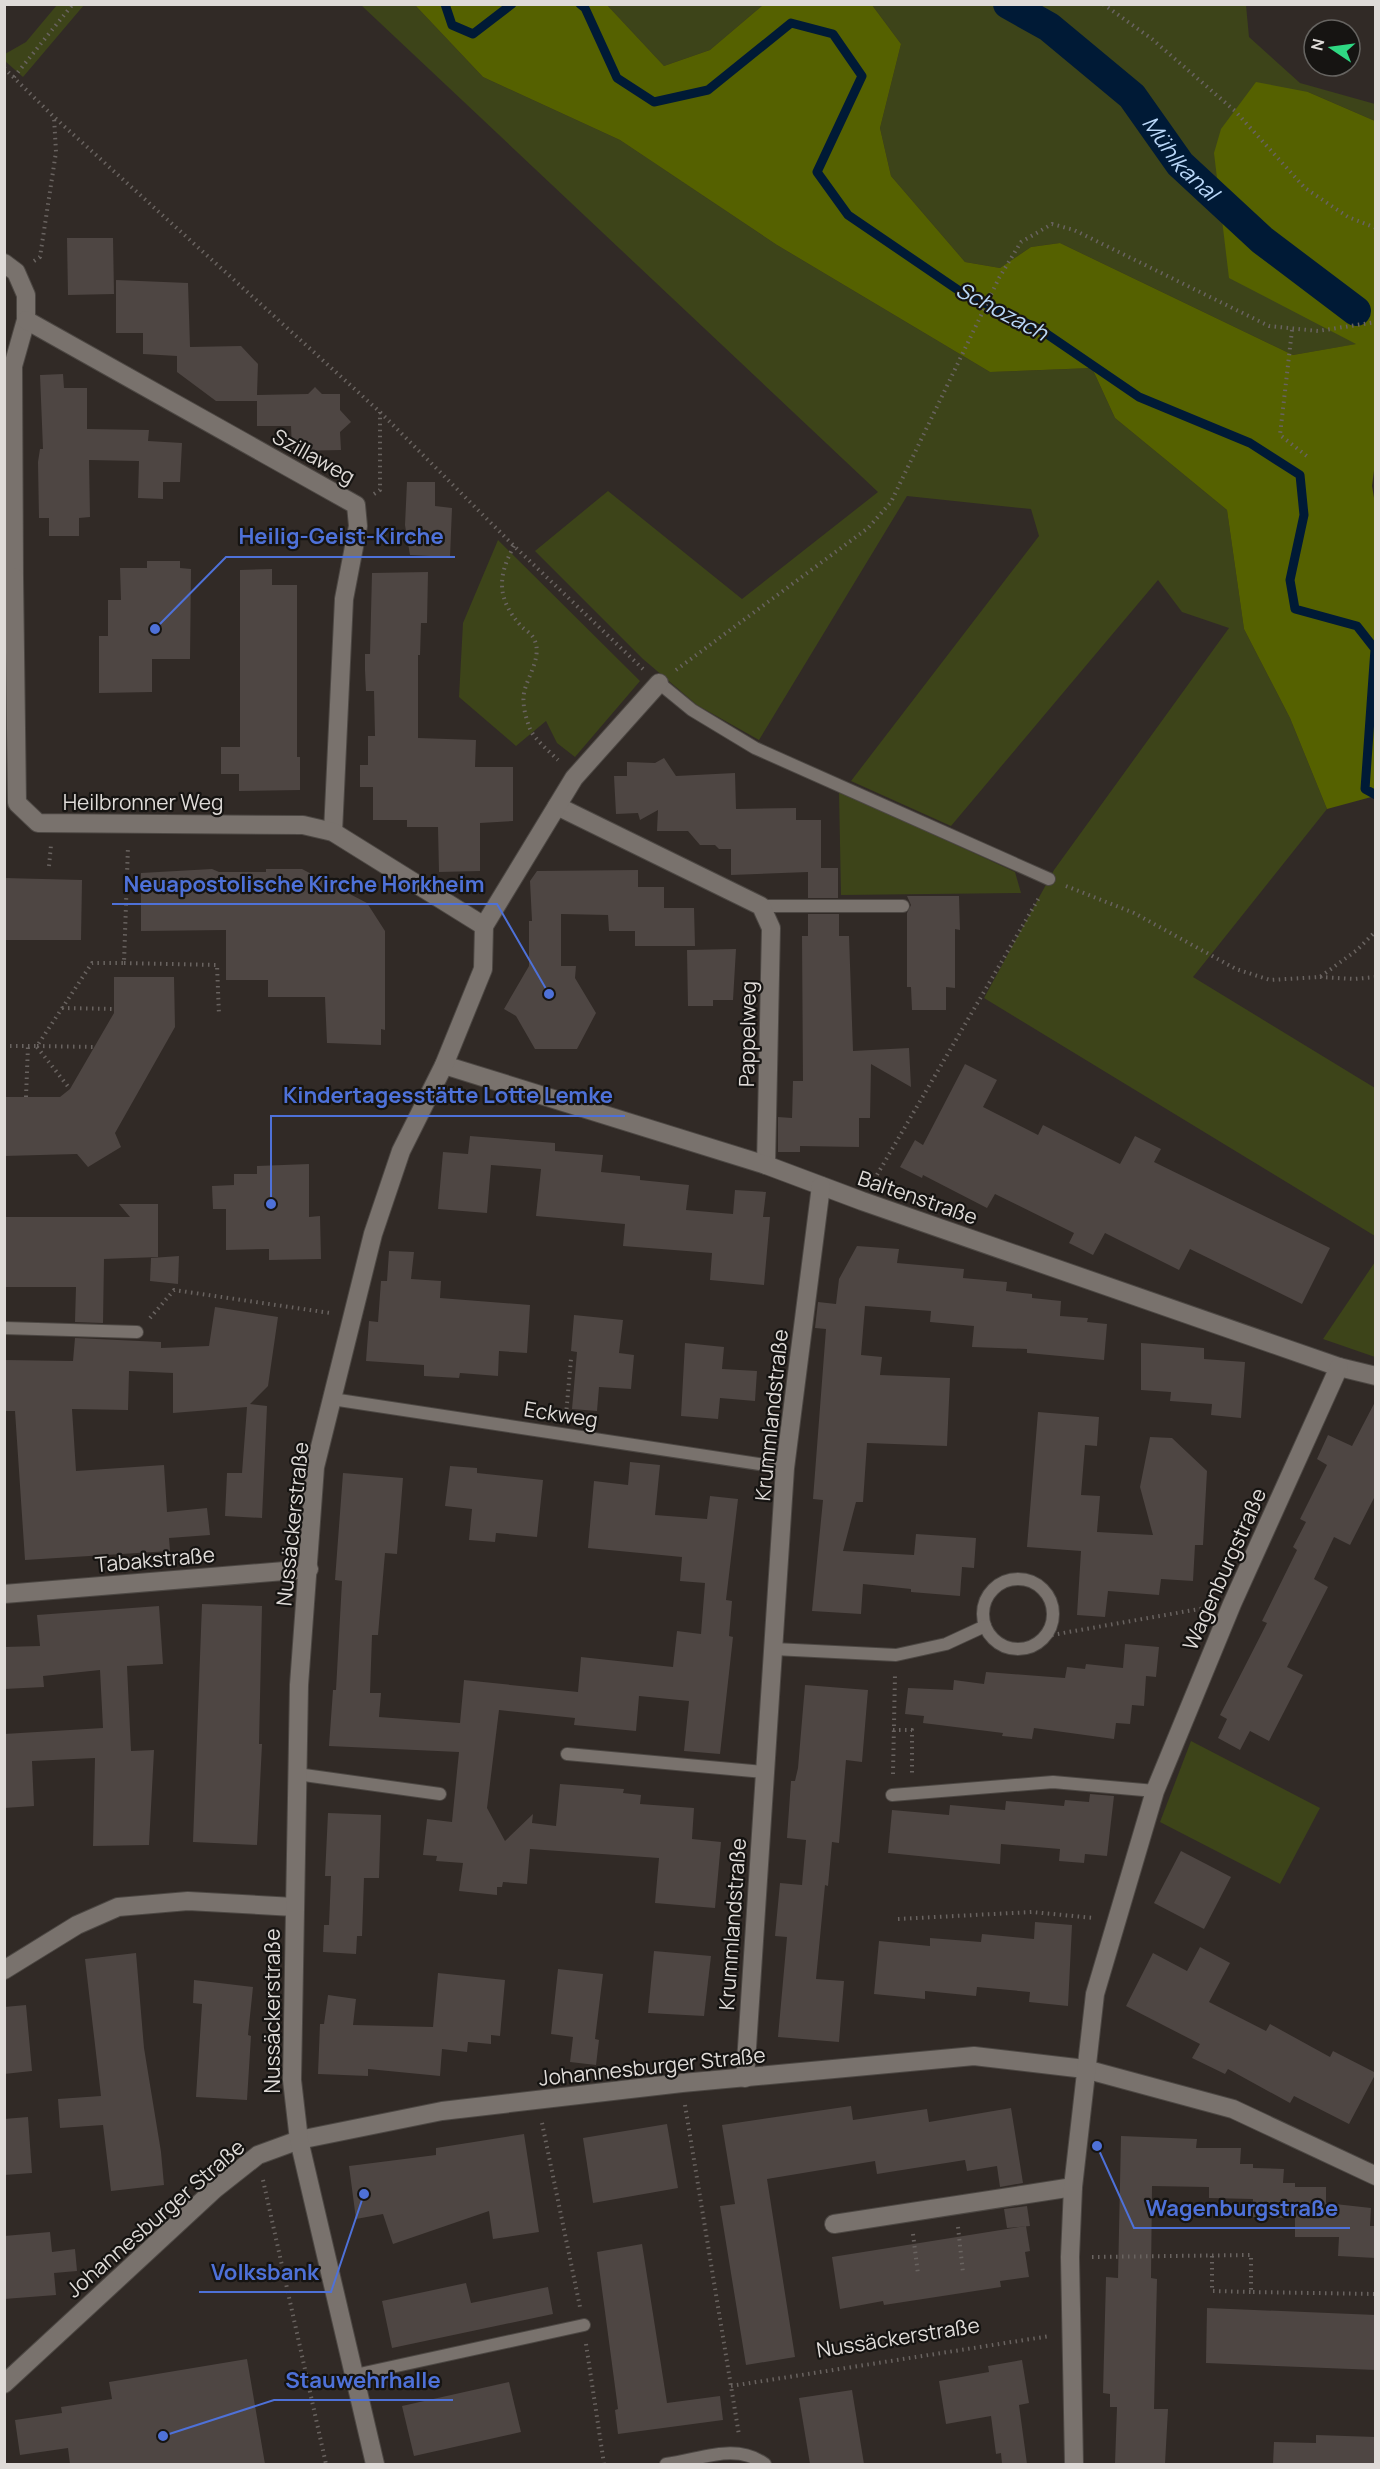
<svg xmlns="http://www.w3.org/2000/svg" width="1380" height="2469" viewBox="0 0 1380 2469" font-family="Manrope,sans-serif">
<rect width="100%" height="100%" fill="#312a26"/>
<g fill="#3d4419">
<polygon points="57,5 84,5 23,77 5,61 5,54 26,42"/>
<polygon points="361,5 415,5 483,77 620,140 777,245 990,372 1092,368 1115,418 1227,510 1244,629 1290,718 1327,809 1193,977 1375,1088 1375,1236 984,998 1054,870 1229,628 1182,612 1158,580 951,826 851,781 1039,536 1031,509 907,496 759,740 697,705 643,659 535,551 608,491 742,599 878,492"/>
<polygon points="607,5 763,5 710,50 664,66"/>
<polygon points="872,5 1246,5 1249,37 1300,83 1375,104 1375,121 1308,92 1357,344 1293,355 1060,243 1031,247 1000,268 965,262 891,176 880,128 901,44"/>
<polygon points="498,540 640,681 575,757 557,743 546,721 516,746 459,697 463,623"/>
<polygon points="839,791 1015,872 1021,893 841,895"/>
<polygon points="1375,1262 1375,1357 1323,1339"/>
<polygon points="1191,1741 1320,1808 1280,1884 1160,1822"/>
</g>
<polygon fill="#556100" points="415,5 607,5 664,66 710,50 763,5 872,5 901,44 880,128 891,176 965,262 1000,268 1031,247 1060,243 1293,355 1356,344 1229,278 1214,153 1221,129 1256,82 1308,92 1375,121 1376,455 1372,486 1376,510 1375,796 1327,809 1290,718 1244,629 1227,510 1115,418 1092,368 990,372 777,245 620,140 483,77"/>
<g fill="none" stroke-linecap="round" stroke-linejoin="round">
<g stroke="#001a36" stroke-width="9">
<polyline points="445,4 452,25 473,34 512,4"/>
<polyline points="580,4 585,8 617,78 654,102 708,90 791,23 833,34 862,76 817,172 848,215 961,292 1041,330 1139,397 1250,443 1300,475 1304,515 1290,580 1295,609 1357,626 1375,649 1365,789 1376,795"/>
</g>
<path stroke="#001a36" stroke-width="30" id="s1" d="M 1008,4 L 1049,27 L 1132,96 L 1180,164 L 1262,240 L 1356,311"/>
</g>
<g fill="#4e4643">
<polygon points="67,238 113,238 114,294 68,295"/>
<polygon points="116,280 188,283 190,347 241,346 258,364 257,395 308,394 315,387 322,394 340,394 340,410 351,422 340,432 341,450 292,451 291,426 257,426 257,401 216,401 177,372 177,356 143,354 143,333 116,333"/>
<polygon points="63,374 64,388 87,388 87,429 149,430 148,441 182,443 180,482 163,482 163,499 138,498 139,461 89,460 90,517 79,518 79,536 49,536 49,518 39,518 38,462 40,449 43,449 40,375"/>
<polygon points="407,482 435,482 435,506 452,508 450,557 410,555 405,525"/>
<polygon points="147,561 180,561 180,568 191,569 190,659 152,659 152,692 99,693 99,636 108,636 108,600 121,600 120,568 147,568"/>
<polygon points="272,569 272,585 297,585 297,757 300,757 300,790 239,791 239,774 221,774 221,747 240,747 240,570"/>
<polygon points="428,572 427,623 421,623 420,655 418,655 418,738 476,740 475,767 513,767 513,821 480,823 480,871 439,872 438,827 407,827 407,820 373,820 373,787 360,787 360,765 368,765 368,736 375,736 374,691 366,691 365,670 365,654 370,654 372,573"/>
<polygon points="664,758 676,776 735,773 736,809 796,808 796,820 821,820 821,868 838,868 838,898 808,898 808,872 731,875 731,849 719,849 715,845 700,845 688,831 657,831 658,810 640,820 638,813 616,814 614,776 627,776 627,762 655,763"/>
<polygon points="212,869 219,872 266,872 266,869 302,869 367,903 385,931 385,1030 381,1029 381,1045 327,1043 325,997 268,997 268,980 226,980 226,930 141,931 141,873"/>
<polygon points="638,870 638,887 664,887 664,908 694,908 695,946 635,946 635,931 609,931 608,915 561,914 561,966 576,966 575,978 596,1013 577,1049 535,1049 516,1016 504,1009 529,966 529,921 532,921 530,881 537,871"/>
<polygon points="4,878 82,880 81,940 4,940"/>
<polygon points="907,896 959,896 960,930 955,929 955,988 946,987 946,1010 912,1010 911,987 907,987 907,913 911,905"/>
<polygon points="808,914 839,914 839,936 849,936 853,1051 909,1048 911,1087 871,1064 870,1118 859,1118 859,1147 800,1146 800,1152 778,1152 778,1117 792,1118 793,1081 803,1081 802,936 808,936"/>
<polygon points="736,949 733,1000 713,1000 713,1006 688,1006 687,950"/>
<polygon points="114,977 174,977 175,1027 115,1133 121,1147 88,1167 77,1154 4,1156 4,1097 60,1097 70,1089 114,1013"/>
<polygon points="965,1064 997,1080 983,1107 1038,1135 1043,1125 1120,1164 1135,1136 1161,1149 1154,1162 1330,1248 1302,1304 1190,1249 1179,1270 1105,1233 1093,1255 1069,1243 1074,1233 995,1194 987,1208 923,1175 922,1178 900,1167 915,1140 923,1145"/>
<polygon points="470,1136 555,1143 555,1151 603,1155 601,1172 640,1176 640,1180 689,1185 686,1210 733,1214 735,1190 766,1192 763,1217 770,1217 764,1285 710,1280 712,1253 623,1246 625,1224 536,1216 541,1169 491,1165 487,1213 438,1209 443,1152 468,1154"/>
<polygon points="309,1164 309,1217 320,1216 321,1259 269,1260 269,1249 226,1250 226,1209 213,1209 212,1186 234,1185 234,1174 257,1174 257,1166"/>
<polygon points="119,1204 158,1204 158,1257 104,1259 103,1323 75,1322 76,1287 4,1287 4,1217 130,1217"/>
<polygon points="857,1246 899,1249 897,1263 964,1269 963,1278 1007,1282 1006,1291 1032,1294 1032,1298 1061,1301 1060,1316 1088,1318 1087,1322 1107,1324 1104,1360 1027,1353 1027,1349 972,1347 974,1326 930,1322 931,1311 865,1306 861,1355 882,1357 880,1375 950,1378 947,1446 867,1443 863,1502 856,1502 843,1551 914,1555 916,1534 976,1538 974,1568 962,1567 960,1596 911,1592 911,1589 863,1584 861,1614 812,1611 823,1500 813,1499 826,1329 815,1328 818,1302 836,1304 839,1279"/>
<polygon points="389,1251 414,1252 411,1279 441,1281 440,1298 530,1305 527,1353 499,1351 498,1376 460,1373 459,1378 424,1376 424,1365 366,1361 369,1321 378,1322 381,1281 387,1281"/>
<polygon points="179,1256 178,1284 150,1281 151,1258"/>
<polygon points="215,1307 278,1317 268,1386 250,1404 267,1406 262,1518 225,1516 227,1473 242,1473 247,1407 173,1413 173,1373 129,1371 128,1410 72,1409 76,1471 164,1465 167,1512 207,1508 210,1535 169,1538 170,1551 25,1560 15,1411 4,1411 4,1360 73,1361 75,1338 161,1342 161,1348 209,1346"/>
<polygon points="574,1315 623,1320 619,1353 634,1355 631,1389 599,1387 597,1411 572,1409 577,1352 571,1351"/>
<polygon points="685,1343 724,1347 722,1369 757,1371 755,1401 720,1398 718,1419 681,1416"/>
<polygon points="1141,1343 1204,1348 1204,1359 1245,1362 1241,1418 1211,1415 1212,1404 1170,1401 1171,1392 1141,1390"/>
<polygon points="1376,1400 1376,1494 1350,1545 1334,1537 1314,1579 1328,1587 1287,1667 1303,1675 1269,1741 1250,1731 1240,1750 1218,1738 1227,1719 1220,1715 1267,1623 1262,1621 1297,1550 1293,1547 1306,1522 1300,1519 1327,1465 1317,1459 1328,1435 1352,1446"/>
<polygon points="1038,1412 1099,1417 1097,1446 1085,1445 1081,1495 1100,1496 1097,1532 1153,1535 1140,1487 1150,1437 1172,1438 1207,1471 1203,1545 1195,1545 1193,1581 1161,1579 1159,1595 1108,1591 1105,1617 1077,1615 1081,1551 1027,1547"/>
<polygon points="630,1462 660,1465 655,1515 707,1519 710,1496 738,1499 726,1600 732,1601 729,1636 733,1637 720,1754 684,1751 689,1701 639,1696 636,1731 574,1725 575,1718 499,1710 487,1808 505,1841 533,1814 532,1823 556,1826 560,1784 624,1789 623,1793 641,1795 640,1804 694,1808 692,1839 721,1842 715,1908 655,1903 659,1858 530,1849 527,1884 503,1882 502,1887 497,1887 497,1895 459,1891 463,1863 436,1861 437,1856 423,1855 427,1819 452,1822 459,1752 329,1746 333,1690 336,1690 342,1581 335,1580 343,1473 403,1478 397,1554 385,1553 378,1635 372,1635 370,1693 381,1693 379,1717 460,1723 464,1680 578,1692 581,1657 673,1667 677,1631 701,1634 705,1583 680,1581 682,1557 588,1548 594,1481 628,1485"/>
<polygon points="450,1466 477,1468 477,1473 543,1480 537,1537 496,1533 495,1542 469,1540 472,1509 445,1506"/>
<polygon points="202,1604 262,1606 259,1744 262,1744 257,1845 193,1842"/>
<polygon points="159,1606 163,1664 127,1666 131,1751 154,1750 149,1845 93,1846 95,1758 32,1761 34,1806 4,1808 4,1734 103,1728 100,1670 43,1676 44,1687 4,1689 4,1647 40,1646 37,1615"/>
<polygon points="1125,1644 1159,1647 1156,1677 1146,1676 1144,1706 1132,1705 1130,1724 1116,1723 1114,1739 1034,1728 1032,1739 1002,1736 1003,1733 923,1723 924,1716 905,1714 908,1688 953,1690 954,1680 984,1684 986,1672 1065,1678 1067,1667 1085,1669 1086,1664 1123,1668"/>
<polygon points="805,1685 868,1690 862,1762 846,1760 839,1843 832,1842 828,1886 825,1885 816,1979 844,1981 839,2042 778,2037 787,1937 775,1936 780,1883 802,1885 806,1840 787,1838 791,1781 795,1781 798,1768"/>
<polygon points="1090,1794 1114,1796 1107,1856 1085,1854 1084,1863 1059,1861 1060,1849 1001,1844 1000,1864 888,1853 892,1810 949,1815 950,1805 1005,1810 1006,1801 1064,1806 1065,1800 1089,1802"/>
<polygon points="328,1813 381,1815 379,1878 364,1878 362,1936 357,1936 356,1954 323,1952 324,1925 329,1925 331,1876 325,1876"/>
<polygon points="1181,1851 1231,1877 1204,1929 1154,1903"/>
<polygon points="1035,1922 1072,1925 1068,2006 1029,2002 1030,1992 977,1987 976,1996 925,1991 925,1999 874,1994 879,1941 930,1946 930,1938 981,1942 982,1934 1034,1939"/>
<polygon points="1200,1947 1230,1963 1209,2002 1266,2031 1270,2024 1330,2057 1333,2051 1376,2073 1349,2124 1294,2096 1290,2103 1228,2069 1225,2074 1192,2058 1200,2044 1126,2006 1153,1953 1187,1971"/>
<polygon points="654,1951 711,1956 704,2016 648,2013"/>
<polygon points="136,1953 144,2048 161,2152 164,2185 111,2191 103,2125 60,2128 58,2099 101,2096 85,1959"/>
<polygon points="558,1969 603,1974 595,2039 599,2040 596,2065 570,2062 573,2037 551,2034"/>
<polygon points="438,1973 505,1980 500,2036 491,2035 491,2044 468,2042 467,2052 442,2049 440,2076 368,2069 368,2076 318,2074 320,2024 324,2024 328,1995 356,1999 353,2025 433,2027"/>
<polygon points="194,1980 253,1987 248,2035 251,2036 247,2100 196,2097 202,2004 193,2003"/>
<polygon points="26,2005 32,2071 4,2074 4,2007"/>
<polygon points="851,2106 853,2120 927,2109 929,2122 1011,2108 1023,2183 1000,2187 997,2166 967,2171 965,2160 877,2174 875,2161 767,2179 795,2357 746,2365 720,2206 735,2204 722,2125"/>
<polygon points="28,2117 32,2173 4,2175 4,2119"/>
<polygon points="667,2124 678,2188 593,2203 583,2138"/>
<polygon points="524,2134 539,2232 493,2239 489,2211 393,2244 383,2214 356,2219 349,2166 436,2155 436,2148"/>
<polygon points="1121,2136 1197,2139 1196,2148 1241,2148 1240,2164 1253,2164 1253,2168 1284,2169 1283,2183 1295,2183 1295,2187 1326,2187 1326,2203 1371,2208 1370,2226 1376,2226 1376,2258 1338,2256 1339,2237 1295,2237 1295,2218 1252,2217 1253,2199 1209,2198 1209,2187 1152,2186 1151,2278 1157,2279 1154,2409 1168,2409 1165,2464 1115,2464 1117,2407 1110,2407 1110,2394 1103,2393 1106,2277 1118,2278"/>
<polygon points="1027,2206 1030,2226 1007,2228 1004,2209"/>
<polygon points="1026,2226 1030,2251 1025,2252 1029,2277 1000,2281 1001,2287 884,2305 883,2301 840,2309 832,2257"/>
<polygon points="50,2232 52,2252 75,2249 77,2271 54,2273 56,2295 4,2299 4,2236"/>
<polygon points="642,2244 667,2403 720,2396 723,2420 618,2434 615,2410 618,2409 597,2252"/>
<polygon points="466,2283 471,2303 548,2287 553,2314 392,2348 382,2301"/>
<polygon points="1207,2308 1376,2315 1376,2370 1206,2363"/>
<polygon points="247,2359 265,2464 70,2464 68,2448 20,2455 15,2420 62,2413 61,2407 112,2399 109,2382"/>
<polygon points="1022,2360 1029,2403 1019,2405 1027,2464 1002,2464 1001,2453 996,2454 991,2416 946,2424 939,2381 989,2372 988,2366"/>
<polygon points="509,2382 521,2432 414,2456 402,2406"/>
<polygon points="852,2390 864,2464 810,2464 799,2398"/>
<polygon points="1316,2435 1376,2437 1376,2464 1273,2464 1274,2442 1316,2443"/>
</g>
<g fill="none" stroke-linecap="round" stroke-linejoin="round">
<g stroke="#4c4743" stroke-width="14">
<g id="lane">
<polyline points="659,683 692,710 755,748 1049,879"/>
<polyline points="761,906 903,906"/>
<polyline points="4,1328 137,1332"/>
<polyline points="332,1399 785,1468"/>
<circle cx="1018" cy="1614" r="35"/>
<polyline points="774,1649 896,1655 946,1644 985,1626"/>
<polyline points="567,1754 764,1772"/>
<polyline points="297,1774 440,1794"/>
<polyline points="892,1795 1053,1782 1155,1791"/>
<polyline points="355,2375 584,2325"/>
<path d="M 666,2464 C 700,2460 735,2442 765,2464"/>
</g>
</g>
<g stroke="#4c4743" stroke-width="20">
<g id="street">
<polyline points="4,263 16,272 26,295 26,320 13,366 14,577"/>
<polyline points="26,320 356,505 358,526 344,599 333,832"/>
<polyline points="4,577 14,577 17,803 38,823 303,825 333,832 484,926"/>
<polyline points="557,806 761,906 771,928 766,1165"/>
<polyline points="444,1065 766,1165 862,1201 1339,1367 1376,1376"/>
<polyline points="4,1594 309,1569"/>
<polyline points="4,1970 77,1925 118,1907 188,1901 294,1907"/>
<polyline points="745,2078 785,1468 821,1186"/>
<polyline points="834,2224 1073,2187"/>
<polyline points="4,2384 215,2189 258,2155 299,2140 442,2111 682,2083 974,2056 1085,2069 1233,2109 1376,2176"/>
<polyline points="375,2464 299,2140 292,2080 299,1685 315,1467 373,1234 401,1151 444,1065 483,969 484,926 574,778 659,683"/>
<polyline points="1074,2464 1070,2257 1073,2187 1095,1994 1155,1791 1232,1604 1339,1367"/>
</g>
</g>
<g stroke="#696360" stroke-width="4" stroke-dasharray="1.5 4.5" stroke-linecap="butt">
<polyline points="1103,4 1152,39 1235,111 1305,188 1348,217 1376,228"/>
<polyline points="4,68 54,117 380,412 514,546 643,669"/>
<polyline points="14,77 73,4"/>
<polyline points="34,261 40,257 56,152 54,117"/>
<polyline points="1292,330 1280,435 1308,457"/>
<polyline points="374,494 380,490 380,412"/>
<polyline points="378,537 392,537"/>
<path d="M 514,546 C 497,577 497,599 521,626 C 525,630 532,634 534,639 C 543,656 527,677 524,693 C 522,705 526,718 530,729 C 535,740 549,751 558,760"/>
<polyline points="676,670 868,528 891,502 999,278 1021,242 1052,224 1074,230 1269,326 1318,331 1376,322"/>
<polyline points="49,866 51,845"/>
<polyline points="1066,886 1134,913 1236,969 1270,980 1320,977 1357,950 1376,931"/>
<polyline points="124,963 217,965 219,1015"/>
<polyline points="1320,977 1354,979 1376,977"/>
<polyline points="62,1008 114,1009"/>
<polyline points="4,1046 37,1046 92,963 124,963 128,846"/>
<polyline points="37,1046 95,1047"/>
<polyline points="37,1047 70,1089"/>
<polyline points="26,1097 28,1046"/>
<polyline points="874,1180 1040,896"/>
<polyline points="150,1318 174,1290 330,1313"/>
<polyline points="566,1415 571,1359"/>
<polyline points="1046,1636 1205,1608"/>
<polyline points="893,1730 912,1730 912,1773"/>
<polyline points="893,1774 895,1674"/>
<polyline points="898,1919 1032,1912 1094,1918"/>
<polyline points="685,2105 739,2435"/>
<polyline points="542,2123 580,2307"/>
<polyline points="263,2180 326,2464"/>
<polyline points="958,2227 963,2273"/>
<polyline points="913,2234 918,2274"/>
<polyline points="1212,2256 1212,2291 1251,2292"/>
<polyline points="1092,2257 1251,2255 1251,2292 1376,2294"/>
<polyline points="586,2344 604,2464"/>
<polyline points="731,2386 1050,2336"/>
</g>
<use href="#lane" stroke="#79726d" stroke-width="12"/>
<use href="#street" stroke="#79726d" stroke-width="18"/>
</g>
<g text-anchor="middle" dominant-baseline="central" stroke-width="4.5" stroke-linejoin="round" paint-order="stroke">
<g font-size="21" fill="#dfdbd8" stroke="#161412">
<text transform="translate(314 456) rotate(29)">Szillaweg</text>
<text x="143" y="802">Heilbronner Weg</text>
<text transform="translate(747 1034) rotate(-89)">Pappelweg</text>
<text transform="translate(918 1197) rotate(19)">Baltenstraße</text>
<text transform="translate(561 1414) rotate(9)">Eckweg</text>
<text transform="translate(771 1415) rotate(-84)">Krummlandstraße</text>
<text transform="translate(292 1524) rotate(-84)">Nussäckerstraße</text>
<text transform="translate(155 1559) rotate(-5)">Tabakstraße</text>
<text transform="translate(1224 1569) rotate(-66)">Wagenburgstraße</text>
<text transform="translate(732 1924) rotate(-86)">Krummlandstraße</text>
<text transform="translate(272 2011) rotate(-90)">Nussäckerstraße</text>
<text transform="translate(652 2066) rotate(-6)">Johannesburger Straße</text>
<text transform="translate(155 2218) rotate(-41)">Johannesburger Straße</text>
<text transform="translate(898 2337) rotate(-9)">Nussäckerstraße</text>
</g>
<g font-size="22" font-style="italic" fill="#b9d7f8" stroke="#161412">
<text stroke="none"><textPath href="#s1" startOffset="234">Mühlkanal</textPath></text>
<text transform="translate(1002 311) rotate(28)">Schozach</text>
</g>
</g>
<path fill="none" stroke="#4e71d8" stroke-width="2" d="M155 629L226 557H455M549 994L497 904H112M271 1204L271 1116H625M1097 2146L1134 2228H1350M364 2194L331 2292H199M163 2436L274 2400H453"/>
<g fill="#4e71d8" stroke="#161412" stroke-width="2">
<circle cx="155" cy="629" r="6"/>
<circle cx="549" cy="994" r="6"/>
<circle cx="271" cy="1204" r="6"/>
<circle cx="1097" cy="2146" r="6"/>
<circle cx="364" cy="2194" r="6"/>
<circle cx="163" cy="2436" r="6"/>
</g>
<g font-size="22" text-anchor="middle" font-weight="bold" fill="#4e71d8" stroke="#161412" stroke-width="4.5" stroke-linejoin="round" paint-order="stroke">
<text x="341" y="544">Heilig-Geist-Kirche</text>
<text x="304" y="892">Neuapostolische Kirche Horkheim</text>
<text x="448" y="1103">Kindertagesstätte Lotte Lemke</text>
<text x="1242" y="2216">Wagenburgstraße</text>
<text x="265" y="2280">Volksbank</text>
<text x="363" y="2388">Stauwehrhalle</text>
</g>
<rect width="1380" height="2469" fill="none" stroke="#dfdbd8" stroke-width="12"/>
<g transform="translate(1332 48) rotate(283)"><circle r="28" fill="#161412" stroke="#666461" stroke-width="1.5"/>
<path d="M0-4.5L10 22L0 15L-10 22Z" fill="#2fd883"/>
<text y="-9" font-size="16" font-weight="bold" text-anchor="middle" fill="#dfdbd8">N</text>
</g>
</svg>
